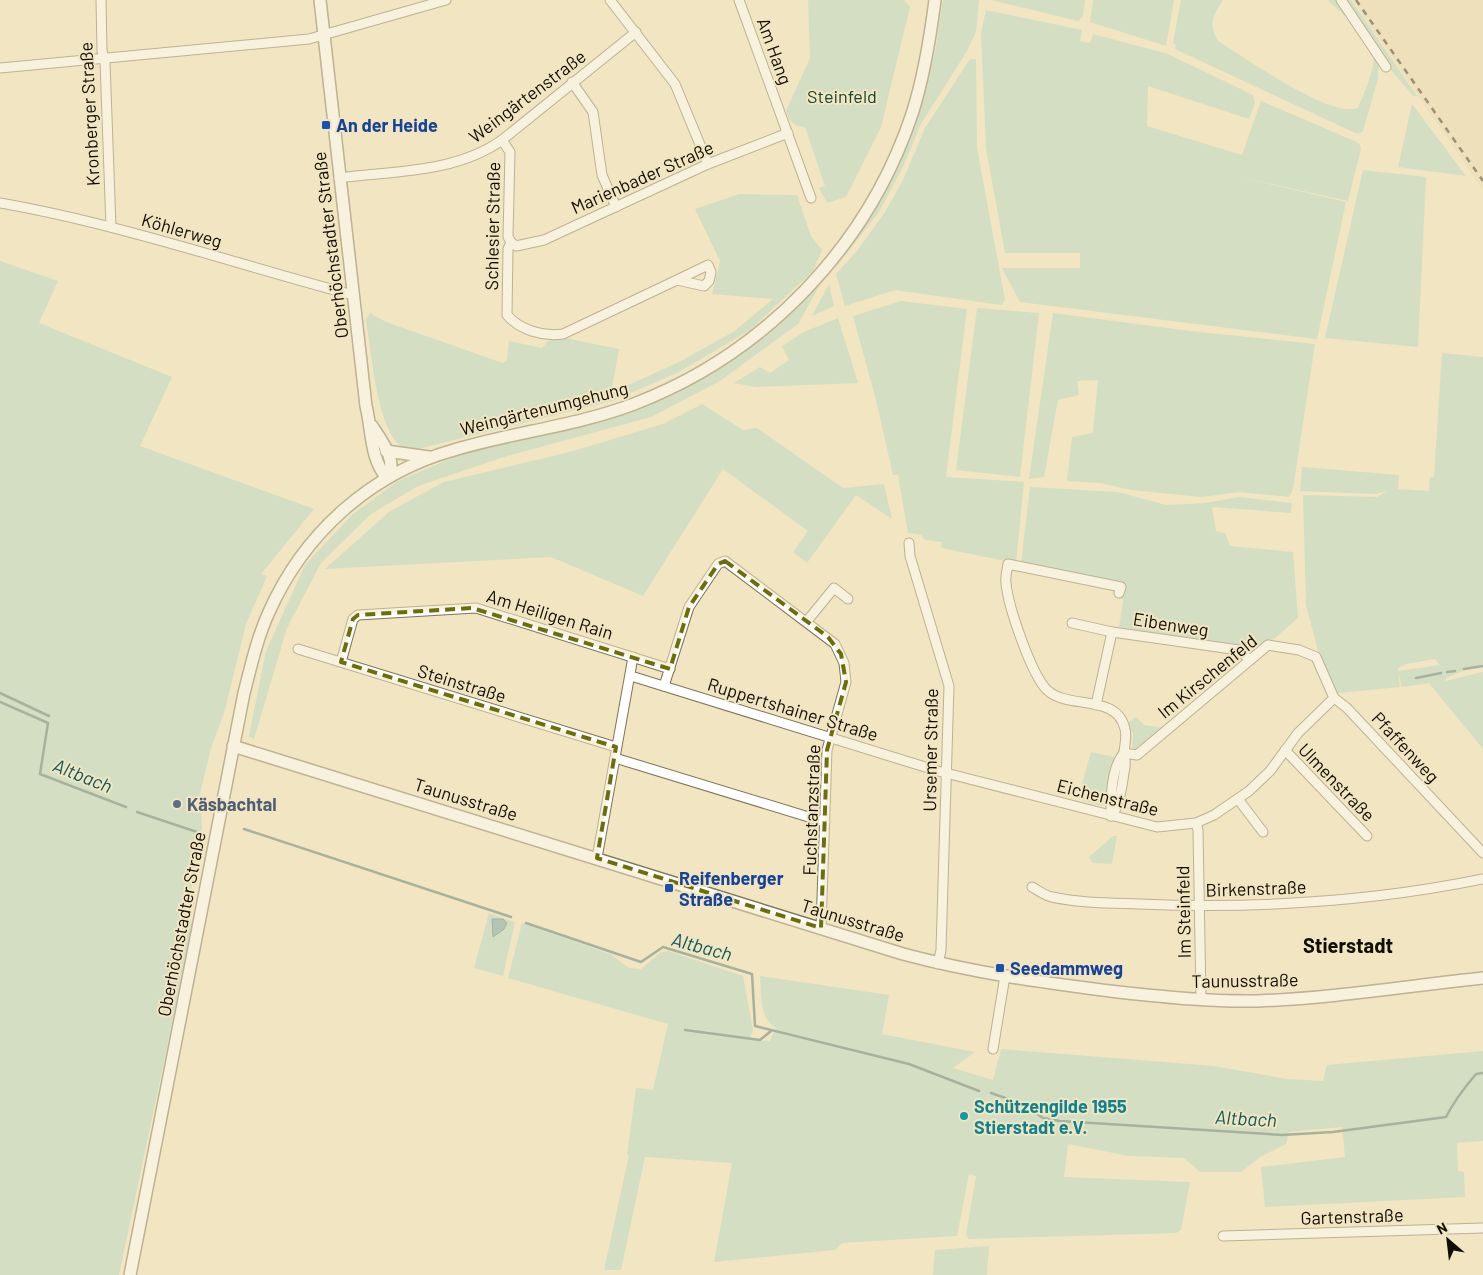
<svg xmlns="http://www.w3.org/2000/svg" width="1483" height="1275" viewBox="0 0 1483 1275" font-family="Barlow,sans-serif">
<rect width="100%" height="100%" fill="#f1e5c2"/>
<polygon fill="#e8daaf" points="1353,0 1483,0 1483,190 1398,66"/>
<g fill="#b1d6c1" fill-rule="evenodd">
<path d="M 808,0 L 904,0 L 910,7 L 881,127 L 846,197 L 827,203 L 819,188 L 825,186 L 805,127 C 794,127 789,121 786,111 L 810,58 Z"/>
<polygon points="943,0 979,0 976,32 967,51 921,124 903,167 879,212 835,268 833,266 916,121 935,52"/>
<polygon points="991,0 1085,0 1083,16 1078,21"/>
<polygon points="1093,0 1174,0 1166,46 1090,22"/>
<path d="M 1181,0 L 1223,0 C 1213,16 1208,23 1218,41 C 1244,57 1331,119 1358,108 C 1363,95 1377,67 1373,52 C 1369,35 1341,12 1327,0 L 1351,0 L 1417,96 L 1413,96 L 1386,64 L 1379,61 L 1378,79 L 1363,131 L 1358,134 L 1351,131 L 1175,49 L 1176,45 L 1173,43 Z"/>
<polygon points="986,10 1082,30 1080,41 1090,43 1093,34 1168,54 1253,95 1255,103 1249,119 1148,86 1147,126 1242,155 1261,101 1359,143 1361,149 1348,201 1235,176 1346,202 1317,339 1020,302 1002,268 1080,268 1080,253 1005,253 986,148 981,33"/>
<polygon points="970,59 976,59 977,148 1005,300 1001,305 895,290 845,306 836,274 857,251 885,212 903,180 925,128"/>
<polygon points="1412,104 1466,176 1398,167"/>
<polygon points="1363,170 1426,177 1418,347 1325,338"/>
<path d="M 739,194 L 797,195 L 811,236 L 822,250 L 813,271 L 750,330 L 679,372 L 612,401 L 414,450 C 411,449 406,448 403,447 C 377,434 371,347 366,320 L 370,313 L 386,322 L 503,363 L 507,360 L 509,341 L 542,348 L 550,339 L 565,338 L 619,349 L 611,393 L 681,361 L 733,332 L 773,299 L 712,294 L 720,261 L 695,209 Z"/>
<polygon points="0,261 58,281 39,323 172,377 140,446 314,509 261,574 267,576 246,624 225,710 211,748 200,794 202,828 190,897 195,899 193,907 183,903 182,910 193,924 119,1275 0,1275"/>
<polygon points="829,284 834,306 812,316"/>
<polygon points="820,285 798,324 720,381 651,417 507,456 418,486 371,514 321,563 287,628 254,739 249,736 266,651 305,565 353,514 398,481 459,455 609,419 674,395 731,360"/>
<polygon points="901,301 967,309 946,477 1024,482 1016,563 946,549 941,547 942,542 925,540 921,535 908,533 898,475 893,475 876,400 853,316"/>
<polygon points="977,308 1039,313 1020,477 956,470"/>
<polygon points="1053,313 1190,331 1315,344 1293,489 1289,497 1239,492 1202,497 1131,490 1101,483 1067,481 1072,437 1093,433 1098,380 1077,381 1079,395 1058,400 1044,477 1029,479"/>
<polygon points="838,318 858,383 756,387 734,383 760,367 770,373 789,360 782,346 804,332"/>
<path d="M 1442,353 L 1483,357 L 1483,665 C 1469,668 1459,673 1446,678 L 1445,681 L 1483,672 L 1483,749 L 1429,683 L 1402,687 L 1398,672 L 1400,687 L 1338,693 L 1320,658 L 1306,605 L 1303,495 L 1377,497 L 1387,491 L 1376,494 L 1300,491 L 1302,467 L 1399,475 L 1398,489 L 1429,491 L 1430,477 L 1434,477 ZM 1435,659 L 1440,665 L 1398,671 L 1398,668 L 1406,664 Z"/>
<polygon points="702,404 743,430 757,428 843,488 884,484 892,519 856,495 807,563 793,552 808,531 723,469 643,596 551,557 325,569 390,511 444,482 570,452 663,424"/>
<polygon points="1030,487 1118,492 1166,505 1205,503 1239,497 1292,503 1291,513 1212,507 1216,531 1225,533 1230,546 1293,552 1298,618 1275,638 1251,651 1119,627 1123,601 1119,582 1021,564"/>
<polygon points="1136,717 1144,725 1164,728 1136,751 1132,747 1133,734 1128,723"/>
<polygon points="1091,752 1114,757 1107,799 1102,806 1078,799"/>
<polygon points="1113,836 1117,836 1112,864 1093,863 1089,857"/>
<polygon points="489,913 515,922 503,976 474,968"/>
<path d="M 522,923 L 610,954 L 629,968 L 641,969 L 660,953 L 668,951 L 743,976 L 753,1030 L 749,1040 L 770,1041 L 776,1028 C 758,1017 762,994 760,976 L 889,995 L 882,1034 L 975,1052 L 953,1068 L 993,1080 L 1001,1049 L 1214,1066 L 1287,1079 L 1323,1081 L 1327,1065 L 1483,1051 L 1483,1141 L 1457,1143 L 1458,1171 L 1464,1172 L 1465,1197 L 1265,1207 L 1261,1167 L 1345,1157 L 1342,1127 L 1289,1132 L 1286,1144 L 1260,1157 L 1241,1172 L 1200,1172 L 1184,1158 L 1129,1156 L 1068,1144 L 1064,1177 L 1190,1182 L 1181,1230 L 1176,1233 L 969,1239 L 966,1235 L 976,1176 L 969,1174 L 957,1236 L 842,1243 L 835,1250 L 714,1262 L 732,1163 L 645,1157 L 621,1270 L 604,1270 L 629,1155 L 627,1155 L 636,1088 L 653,1090 L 668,1024 L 508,978 Z"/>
<polygon points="989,1246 987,1275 933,1275 935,1250"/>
</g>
<polygon fill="#6a9fa0" stroke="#4f7371" points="492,919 503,919 507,923 504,929 493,937"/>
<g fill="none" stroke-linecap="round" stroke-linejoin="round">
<g stroke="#4f7371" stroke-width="2.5">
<polyline points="1464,669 1483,666"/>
<polyline points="1447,672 1455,671"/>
<polyline points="1416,678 1441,673"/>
<polyline points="0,693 49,716"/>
<polyline points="0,702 48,723 40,774 126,807"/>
<polyline points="137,812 197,832"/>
<polyline points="244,829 511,917"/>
<polyline points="526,923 641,962 663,947 752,974 755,1026 909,1064 979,1091"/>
<polyline points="685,1030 760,1040 771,1031"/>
<path d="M 991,1093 L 1023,1104 L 1043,1118 L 1060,1121 L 1282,1135 L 1333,1132 L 1446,1117 C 1454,1101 1465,1087 1476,1074 L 1483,1073"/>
</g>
<g stroke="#7f7454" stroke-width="11">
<g id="street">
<polyline points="101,0 102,51 105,62 111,227"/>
<polyline points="610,0 675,84 708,164"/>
<polyline points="739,0 811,198"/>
<polyline points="1341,0 1386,67"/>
<polyline points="0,68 309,39 446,0"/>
<polyline points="572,82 593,112 602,175 616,207"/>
<path d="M 502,140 L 510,152 L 508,237 L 511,242 L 508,249 L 507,315 C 520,330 543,337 563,334 L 677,280 L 704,286 L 709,281 L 711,272 L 708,265 L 677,280"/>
<path d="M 339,178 C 393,171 456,173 502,140 L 636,32"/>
<path d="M 0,203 C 120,224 236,264 353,295"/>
<polyline points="511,242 516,246 544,240 708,164 788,133"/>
<polyline points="909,543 910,556 949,686 941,950 938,964"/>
<polyline points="807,621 834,588 848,599"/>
<polyline points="1072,623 1112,632 1239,650 1250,660"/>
<polyline points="298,649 616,747"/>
<polyline points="341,662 353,619 358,615 476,608 670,669"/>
<polyline points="631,676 938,771 1157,827 1196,823 1214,815 1249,791 1270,771 1298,733 1334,698"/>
<polyline points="664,686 689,607 718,564 725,561 835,644 844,663 846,682 827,750 821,928"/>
<polyline points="1096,705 1112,632"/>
<polyline points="1285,750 1367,836"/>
<polyline points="1124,753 1137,755 1268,645 1299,650 1316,657 1334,698 1347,708 1483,853"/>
<polyline points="615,758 825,822"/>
<polyline points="1238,799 1263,832"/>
<path d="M 1111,816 C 1121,805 1122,783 1125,767 C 1126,761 1124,757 1124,752 C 1125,744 1127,736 1125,729 C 1117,693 1068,710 1047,690 C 1031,674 1008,606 1006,583 C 1005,577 1007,570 1008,564 L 1121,587 L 1119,593"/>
<path d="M 1111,816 C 1111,797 1111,768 1124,753"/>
<polyline points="1196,823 1198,830 1201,1000"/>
<polyline points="597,858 633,657"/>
<path d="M 1032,887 C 1038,890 1045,896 1052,897 C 1080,903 1110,903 1139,904 C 1254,909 1370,902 1483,879"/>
<polyline points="993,1049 1005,976"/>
<polyline points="1223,1236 1483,1228"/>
</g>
</g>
<g stroke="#7f7454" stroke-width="14">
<g id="secondary">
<path d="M 320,0 L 366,406 C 372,430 370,459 387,478"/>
<path d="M 372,426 C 381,440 399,462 387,478"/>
<polyline points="386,451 429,457"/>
<path d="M 233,746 L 903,954 C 974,973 1046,983 1118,992 C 1165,997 1211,1002 1258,1001 C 1333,998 1408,986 1483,978"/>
<path d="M 130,1275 L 244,693 C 251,666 257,638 269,612 C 304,533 371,473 454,450 C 514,432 576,426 634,404 C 765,354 868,246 912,114 C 924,77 930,39 935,0"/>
</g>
</g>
<use href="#street" stroke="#fff" stroke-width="9"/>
<use href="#secondary" stroke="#fff" stroke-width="11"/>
<polyline stroke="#312b1e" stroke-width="2.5" stroke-dasharray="6 6" stroke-linecap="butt" points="1356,0 1483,181"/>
</g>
<path d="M0 0H1483V1275H0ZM 725,561 L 828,637 L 841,654 L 846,682 L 827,750 L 821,928 L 597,858 L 616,747 L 341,662 L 353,619 L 358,615 L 472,608 L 670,669 L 689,607 L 718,564 Z" fill="#f1e5c2" fill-opacity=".55" fill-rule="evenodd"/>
<path fill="none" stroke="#6e6d0c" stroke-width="4" stroke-dasharray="10 6" stroke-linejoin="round" d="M 725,561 L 828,637 L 841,654 L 846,682 L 827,750 L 821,928 L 597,858 L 616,747 L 341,662 L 353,619 L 358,615 L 472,608 L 670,669 L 689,607 L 718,564 Z"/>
<g fill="#1a4fb4" stroke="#f1e5c2" stroke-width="2">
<rect x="321" y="120" width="10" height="10" rx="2.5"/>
<rect x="664" y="883" width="10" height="10" rx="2.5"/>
<rect x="995" y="963" width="10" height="10" rx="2.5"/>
</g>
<circle fill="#5c6f8a" stroke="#f1e5c2" stroke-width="2" cx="177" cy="804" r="5"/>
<circle fill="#0f9aa8" stroke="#f1e5c2" stroke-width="2" cx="964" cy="1116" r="5"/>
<g text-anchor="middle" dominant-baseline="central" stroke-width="4" stroke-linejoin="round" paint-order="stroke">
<g font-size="18" fill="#110d03" stroke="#f1e5c2">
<text transform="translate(775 51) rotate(70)">Am Hang</text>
<text transform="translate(527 96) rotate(-37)">Weingärtenstraße</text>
<text transform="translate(89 114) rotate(-93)">Kronberger Straße</text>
<text transform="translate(642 177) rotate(-24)">Marienbader Straße</text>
<text transform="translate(492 226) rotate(-89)">Schlesier Straße</text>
<text transform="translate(182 230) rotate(16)">Köhlerweg</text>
<text transform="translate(330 245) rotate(-97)">Oberhöchstadter Straße</text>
<text transform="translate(544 408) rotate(-14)">Weingärtenumgehung</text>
<text transform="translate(550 614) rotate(17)">Am Heiligen Rain</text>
<text transform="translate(1171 624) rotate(9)">Eibenweg</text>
<text transform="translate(1207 676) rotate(-39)">Im Kirschenfeld</text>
<text transform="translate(462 683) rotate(17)">Steinstraße</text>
<text transform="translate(793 709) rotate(17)">Ruppertshainer Straße</text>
<text transform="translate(1406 747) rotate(47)">Pfaffenweg</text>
<text transform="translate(930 750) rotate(-89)">Ursemer Straße</text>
<text transform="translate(1337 782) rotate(46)">Ulmenstraße</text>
<text transform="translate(1108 797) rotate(14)">Eichenstraße</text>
<text transform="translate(466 799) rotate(17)">Taunusstraße</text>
<text transform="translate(811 810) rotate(-88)">Fuchstanzstraße</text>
<text transform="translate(1256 888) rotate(-2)">Birkenstraße</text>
<text transform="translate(1183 912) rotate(-91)">Im Steinfeld</text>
<text transform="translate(853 920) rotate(17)">Taunusstraße</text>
<text transform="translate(181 924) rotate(-79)">Oberhöchstadter Straße</text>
<text transform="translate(1245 980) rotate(-1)">Taunusstraße</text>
<text transform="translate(1352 1216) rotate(-2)">Gartenstraße</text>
</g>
<g font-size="18" fill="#10452e" stroke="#f1e5c2">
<text x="842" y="96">Steinfeld</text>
</g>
<g font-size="18" font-weight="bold" fill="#164399" stroke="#f1e5c2" text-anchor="start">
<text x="336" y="125">An der Heide</text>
<text x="679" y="878">Reifenberger<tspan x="679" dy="21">Straße</tspan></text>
<text x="1010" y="968">Seedammweg</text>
</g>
<g font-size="18" font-weight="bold" fill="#4e5e75" stroke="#f1e5c2" text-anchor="start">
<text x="187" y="804">Käsbachtal</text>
</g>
<g font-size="18" font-weight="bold" fill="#0d838f" stroke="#f1e5c2" text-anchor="start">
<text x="974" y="1106">Schützengilde 1955<tspan x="974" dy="21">Stierstadt e.V.</tspan></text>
</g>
<g font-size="19" font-style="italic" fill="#0c5a5b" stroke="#f1e5c2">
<text transform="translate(83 775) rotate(22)">Altbach</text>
<text transform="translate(702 946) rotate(15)">Altbach</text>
<text transform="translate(1246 1118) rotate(3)">Altbach</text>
</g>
<g font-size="20" font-weight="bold" fill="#110d03" stroke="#f1e5c2">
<text x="1348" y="945">Stierstadt</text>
</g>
</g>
<g transform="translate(1448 1240) rotate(332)" stroke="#f1e5c2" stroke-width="4" paint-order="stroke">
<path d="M0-4L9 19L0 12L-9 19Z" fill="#110d03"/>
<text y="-8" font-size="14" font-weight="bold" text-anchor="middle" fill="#110d03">N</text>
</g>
</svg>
